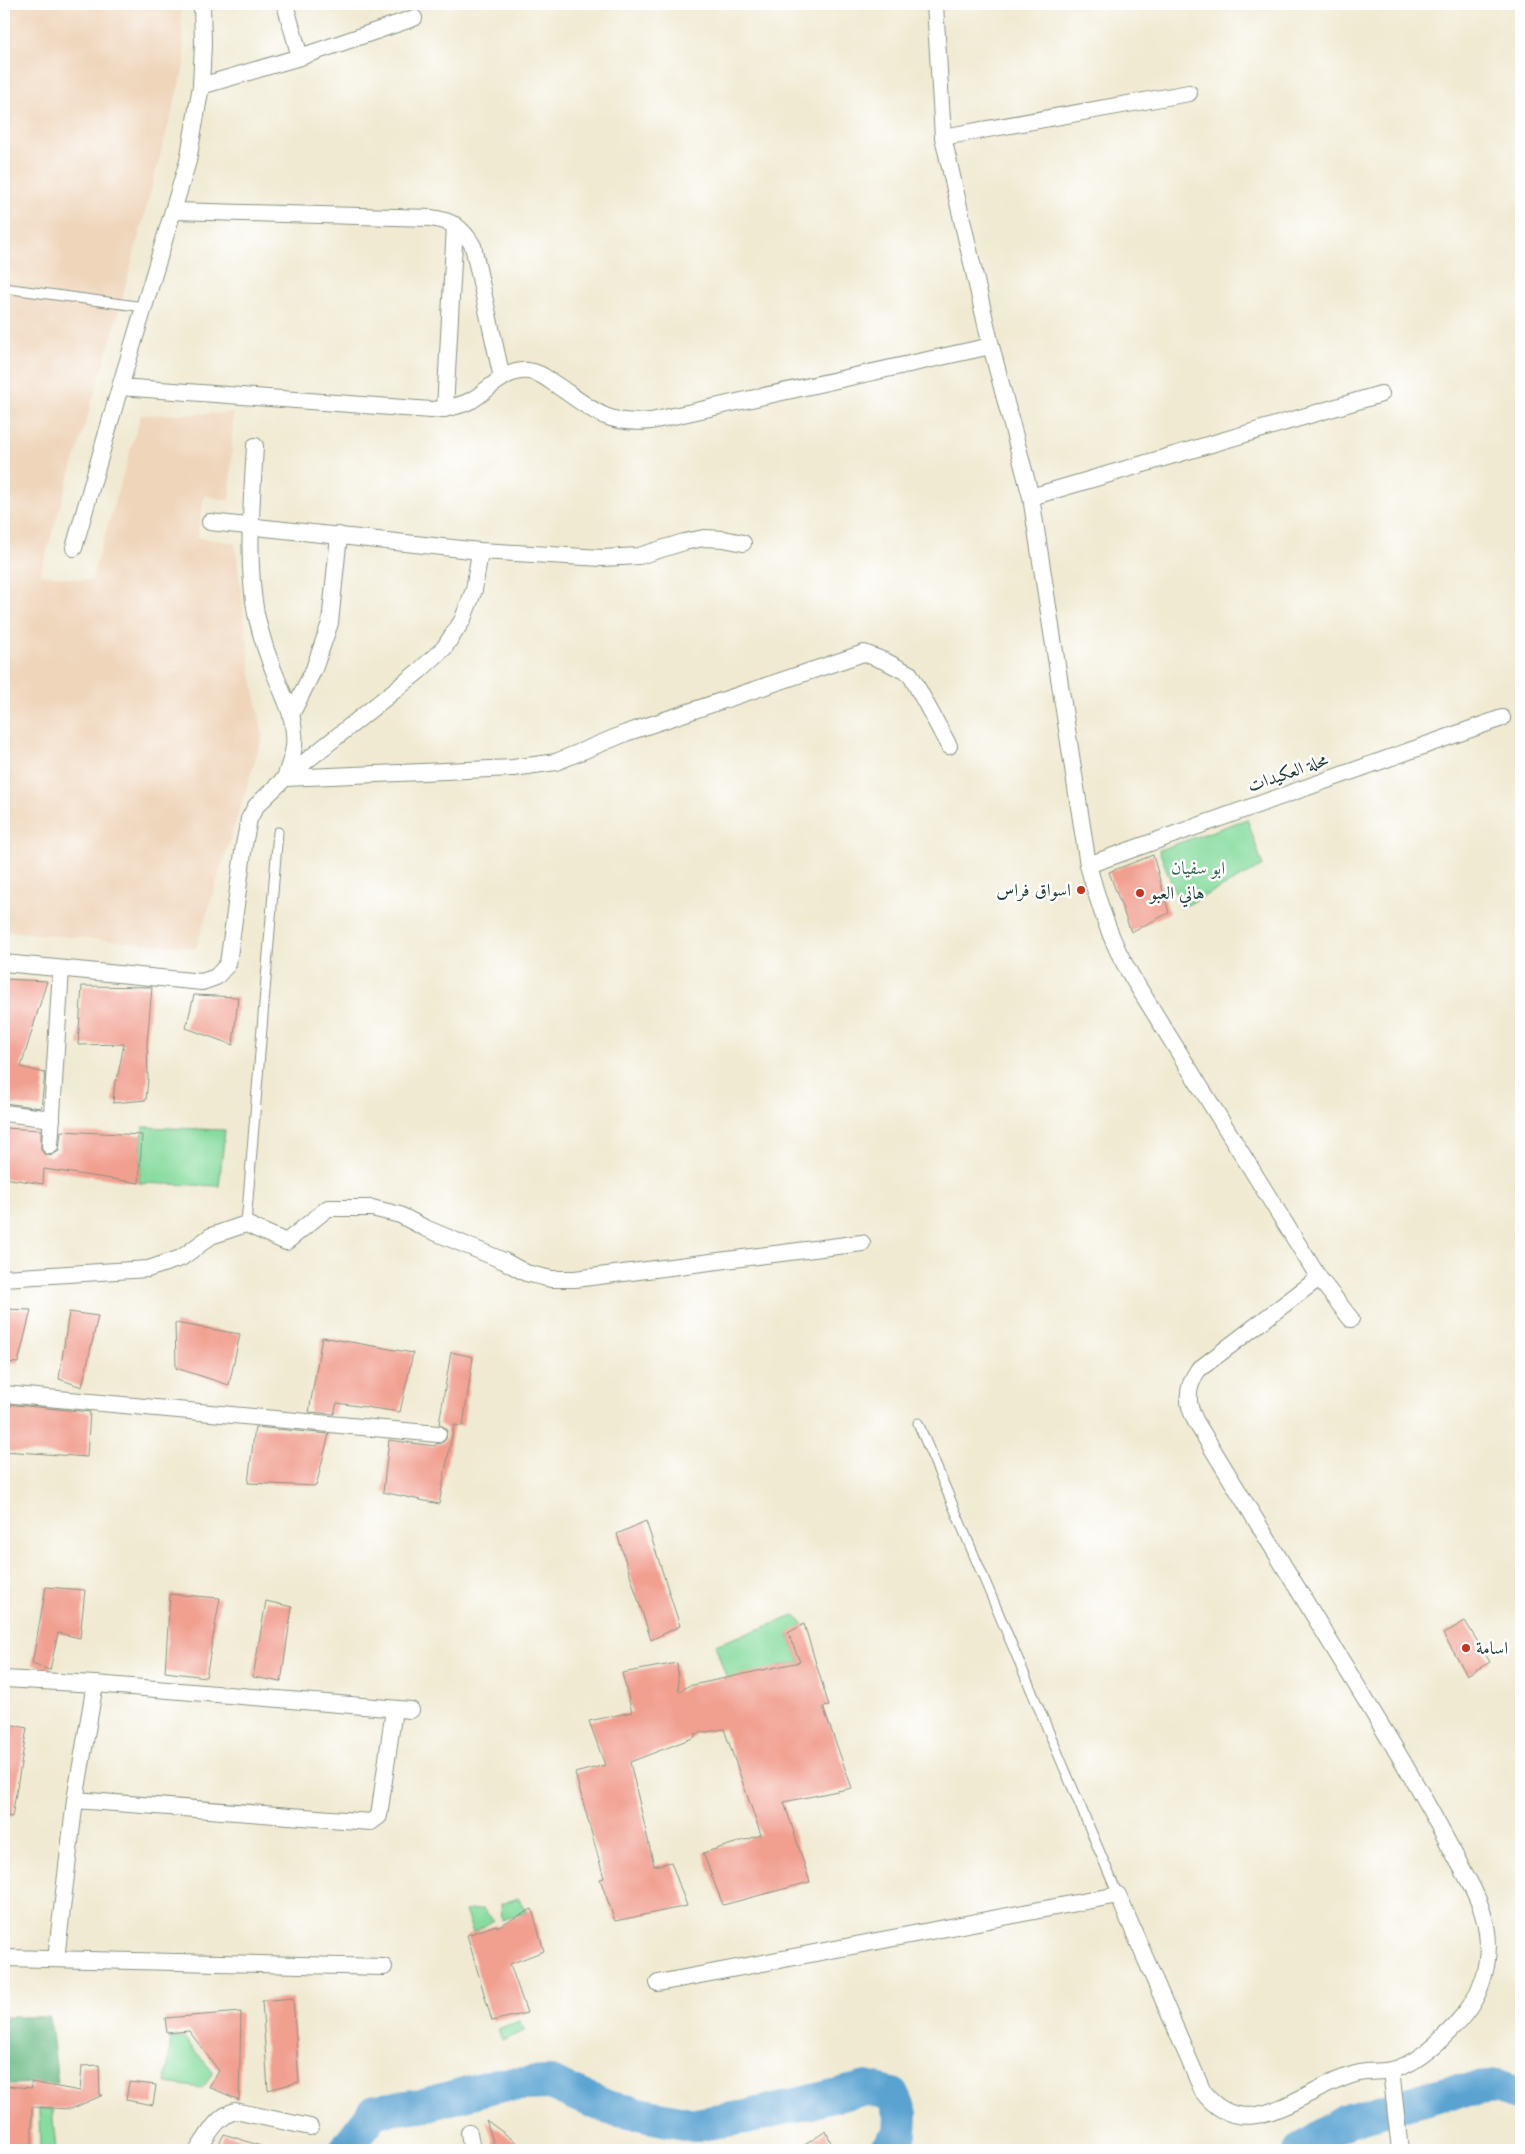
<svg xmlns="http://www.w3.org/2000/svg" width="1525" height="2154" viewBox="0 0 1525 2154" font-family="Cardo,Amiri,serif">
<rect width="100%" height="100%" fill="#fff"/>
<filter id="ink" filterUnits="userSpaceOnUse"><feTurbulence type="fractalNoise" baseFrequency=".02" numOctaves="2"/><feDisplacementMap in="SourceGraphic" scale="10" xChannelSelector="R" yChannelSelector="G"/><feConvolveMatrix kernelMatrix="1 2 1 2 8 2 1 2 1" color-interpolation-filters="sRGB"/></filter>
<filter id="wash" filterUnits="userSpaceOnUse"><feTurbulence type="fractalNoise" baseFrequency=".0096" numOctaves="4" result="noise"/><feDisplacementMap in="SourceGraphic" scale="20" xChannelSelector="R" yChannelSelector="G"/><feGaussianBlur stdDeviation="1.12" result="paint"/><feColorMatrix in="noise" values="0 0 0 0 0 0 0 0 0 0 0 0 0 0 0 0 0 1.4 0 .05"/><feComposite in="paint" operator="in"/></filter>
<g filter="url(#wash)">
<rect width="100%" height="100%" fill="#f0ead2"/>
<polygon fill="#efd6bb" points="4,4 180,4 185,63 114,329 40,574 91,581 141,415 233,413 230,501 204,495 198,538 235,543 251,673 263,735 196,948 4,931"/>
<g fill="#87dc9f" stroke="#538c6a">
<polygon points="1247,819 1263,866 1181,908 1159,850"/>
<polygon points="143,1127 225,1130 219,1186 139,1183"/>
<polygon points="794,1616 804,1624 788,1634 800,1662 774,1667 789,1708 727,1679 715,1645"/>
<polygon points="518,1898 527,1912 502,1920 501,1904"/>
<polygon points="483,1909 494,1920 473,1933 465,1911"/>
<polygon points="519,2021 525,2031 502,2040 498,2029"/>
<polygon points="171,2038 184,2038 213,2072 203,2088 166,2083"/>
<polygon points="39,2109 52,2109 56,2150 40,2150"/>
</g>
<polygon fill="#6dbc86" stroke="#467c5d" points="4,2017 50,2017 58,2083 4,2084"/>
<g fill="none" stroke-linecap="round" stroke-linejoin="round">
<g stroke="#5aa3d1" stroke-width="34">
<polyline points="345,2150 375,2111 428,2104 497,2085 550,2083 609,2108 694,2125 746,2117 867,2088 893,2094 901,2114 900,2133 886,2150"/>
<polyline points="1300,2150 1346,2121 1449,2092 1497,2087 1521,2096"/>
</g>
</g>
<g id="blocks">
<g fill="#f19f8f">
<polygon points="1153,855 1169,913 1131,932 1109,872"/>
<polygon points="4,979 47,981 21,1067 45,1073 41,1108 4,1103"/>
<polygon points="82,986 152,987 147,1043 148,1079 146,1100 113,1103 115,1080 117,1080 124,1044 78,1045"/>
<polygon points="194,995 238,997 233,1045 186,1028"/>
<polygon points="4,1128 41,1130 41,1150 44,1154 50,1156 59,1151 61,1131 142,1135 139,1183 44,1169 43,1184 4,1178"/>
<polygon points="4,1309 31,1310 18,1363 4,1362"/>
<polygon points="69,1312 98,1316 82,1387 59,1379"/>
<polygon points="175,1323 240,1334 229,1385 176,1368"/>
<polygon points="322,1337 413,1353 400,1412 337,1403 334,1414 309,1412"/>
<polygon points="451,1352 473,1357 463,1426 454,1425 439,1504 383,1492 389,1440 435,1446 436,1444 442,1443 446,1439 447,1429 439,1424"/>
<polygon points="4,1404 90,1412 87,1457 4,1451"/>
<polygon points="255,1427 329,1434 316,1486 248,1483"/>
<polygon points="646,1521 680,1626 651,1640 617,1534"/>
<polygon points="46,1587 85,1590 80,1638 58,1633 50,1670 32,1664"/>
<polygon points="170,1594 220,1598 206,1677 165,1672"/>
<polygon points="266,1601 292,1607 281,1682 253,1677"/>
<polygon points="1465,1621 1490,1662 1467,1675 1443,1634"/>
<polygon points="804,1624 829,1706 823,1707 852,1788 784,1802 810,1882 723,1905 703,1853 761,1835 724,1729 695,1734 695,1737 630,1762 654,1866 671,1862 687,1906 615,1921 600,1879 604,1878 575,1773 605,1765 589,1721 632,1712 622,1673 677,1663 679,1692 688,1686 800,1662 788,1633"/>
<polygon points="4,1723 27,1728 12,1817 4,1816"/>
<polygon points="532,1909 544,1951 510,1964 527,2013 492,2021 467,1935 496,1925 497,1927"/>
<polygon points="293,1998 299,2082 268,2090 262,2001"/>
<polygon points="241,2012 239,2100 209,2087 219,2071 189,2031 167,2033 165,2018"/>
<polygon points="99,2065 100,2095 103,2095 71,2109 32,2107 32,2145 4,2148 4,2086 32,2088 31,2082 80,2091 82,2066"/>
<polygon points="129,2082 156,2085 153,2105 126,2100"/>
<polygon points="486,2120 527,2150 496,2150"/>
<polygon points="826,2131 834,2150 797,2150"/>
<polygon points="224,2134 264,2147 264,2150 216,2150"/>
</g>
</g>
</g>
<g filter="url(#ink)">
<use href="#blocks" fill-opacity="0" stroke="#889483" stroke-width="1"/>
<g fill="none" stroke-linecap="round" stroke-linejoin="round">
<g stroke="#889483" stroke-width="11">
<g id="service">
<polyline points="4,288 144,307"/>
<polyline points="246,1224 278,832"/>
<polyline points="918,1423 1118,1895"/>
</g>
</g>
<g stroke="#889483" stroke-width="18">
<g id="minor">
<polyline points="285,4 300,57"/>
<path d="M 935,4 L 943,137 L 991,346 L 1031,497 L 1088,865 C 1099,904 1110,941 1132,977 L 1319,1278 L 1351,1319"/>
<polyline points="201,86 300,57 414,18"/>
<polyline points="943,137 1189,93"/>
<path d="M 174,211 L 431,218 C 452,221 462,227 473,246 L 502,378"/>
<path d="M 120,387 L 431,410 C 446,409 459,407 472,400 C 489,390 505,369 528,371 C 539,372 546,378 555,384 C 591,408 605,426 651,421 L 991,346"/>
<polyline points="445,409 455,225"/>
<path d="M 255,446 C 252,501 246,559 256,614 C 261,636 268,658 277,679 C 284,697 293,713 294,733 C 296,749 290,763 285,778 L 513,768 L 556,762 L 626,733 L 864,653 L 887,662 L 910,674 L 949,746"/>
<polyline points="1031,497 1381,394"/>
<polyline points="210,522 480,551 602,558 639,556 684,542 704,538 724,539 743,543"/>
<polyline points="74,548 120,387 188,161 201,86 203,44 202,4"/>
<polyline points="292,713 314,669 330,623 339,535"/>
<polyline points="1088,865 1502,718"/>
<polyline points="4,963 202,982 216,977 228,964 244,845 249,819 256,806 285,778 419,671 444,648 462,621 474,590 480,551"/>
<polyline points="4,1113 52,1119"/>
<polyline points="50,1146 61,969"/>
<polyline points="4,1278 148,1269 181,1258 211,1236 246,1224 286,1242 328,1208 372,1208 400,1215 425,1228 504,1261 526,1273 551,1279 575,1279 862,1243"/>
<polyline points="4,1394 438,1434"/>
<polyline points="4,1679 95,1684 411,1710"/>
<polyline points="75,1800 371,1822 379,1816 394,1709"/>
<polyline points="4,1958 384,1967"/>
<polyline points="56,1959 75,1800 95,1684"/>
<path d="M 658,1983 L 1118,1895 L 1203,2092 C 1240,2140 1286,2104 1329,2084 C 1341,2079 1353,2073 1366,2072 C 1374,2071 1383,2072 1391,2070 C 1420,2065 1468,2018 1479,1990 C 1488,1968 1491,1941 1484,1918 C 1478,1894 1464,1873 1453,1852 C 1431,1811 1409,1771 1385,1732 C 1322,1629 1259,1525 1196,1422 C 1186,1403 1186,1388 1198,1370 L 1319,1278"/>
<polyline points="1391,2070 1400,2150"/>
<polyline points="469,2133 472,2150"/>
<path d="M 198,2150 C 208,2135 217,2116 235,2111 L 310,2127"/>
</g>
</g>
<use href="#service" stroke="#fff" stroke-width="9"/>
<use href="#minor" stroke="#fff" stroke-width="16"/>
</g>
</g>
<g fill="#c8321e" stroke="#fff" stroke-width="2">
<circle cx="1081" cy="890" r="5"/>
<circle cx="1140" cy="893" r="5"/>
<circle cx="1466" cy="1648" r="5"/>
</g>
<g text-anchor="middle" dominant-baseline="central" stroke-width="5" stroke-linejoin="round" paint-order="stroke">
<g font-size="18" fill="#1f3d34" stroke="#fff">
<text transform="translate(1288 773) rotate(-19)">محلة العكيدات</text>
</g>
<g font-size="18" fill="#39654f" stroke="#fff">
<text x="1198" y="868">ابو سفيان</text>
</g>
<g font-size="18" fill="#1f3d34" stroke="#fff" text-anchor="start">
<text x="1071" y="890" text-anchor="end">اسواق فراس</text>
<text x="1150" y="893">هاني العبو</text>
<text x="1476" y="1648">اسامة</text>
</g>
</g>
<rect width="1525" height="2154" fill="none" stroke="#fff" stroke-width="20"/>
</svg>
